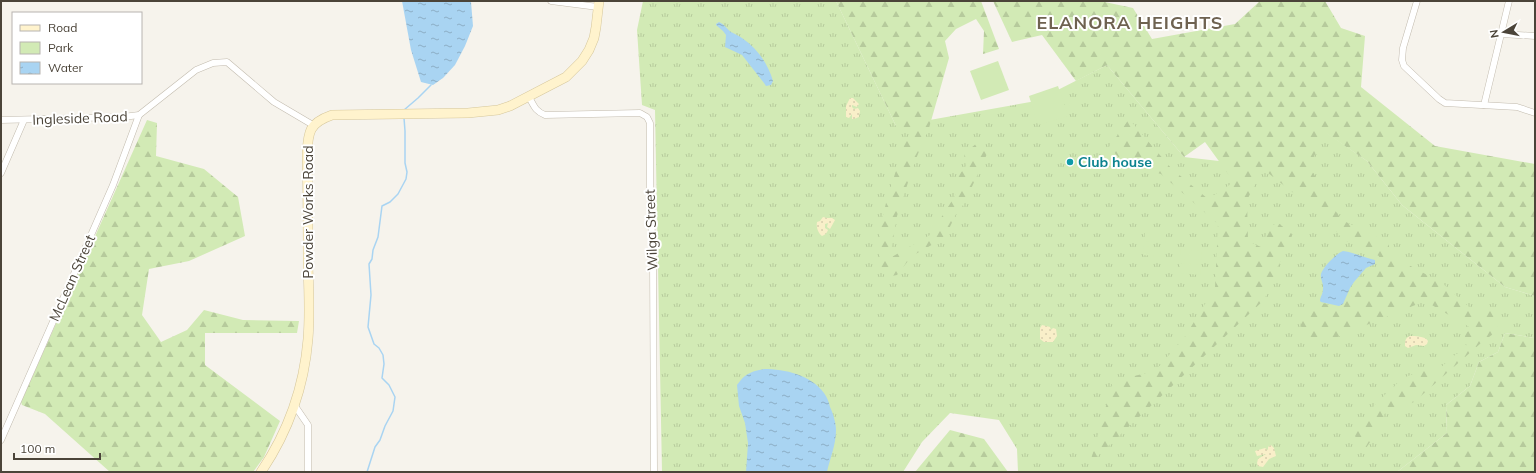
<svg xmlns="http://www.w3.org/2000/svg" width="1536" height="473" viewBox="0 0 1536 473" font-family="Mulish,sans-serif">
<defs>
<pattern id="grass-tufts" width="24" height="20" patternUnits="userSpaceOnUse"><rect width="24" height="20" fill="#d2eab5"/><path d="M3 7l-1-3M5 7V3M7 7l1-3M15 17l-1-3M17 17v-4M19 17l1-3" fill="none" stroke="#b6ca9c"/></pattern>
<pattern id="forest-firs" width="22" height="20" patternUnits="userSpaceOnUse"><rect width="22" height="20" fill="#d2eab5"/><path d="M5 1l3.5 6h-7zM16 11l3.5 6h-7z" fill="#b6ca9c"/></pattern>
<pattern id="sand-dots" width="8" height="8" patternUnits="userSpaceOnUse"><rect width="8" height="8" fill="#f9efc9"/><path d="M2 2h.1M6 6h.1" fill="none" stroke="#d7cead" stroke-width="1.8" stroke-linecap="round"/></pattern>
<pattern id="water-ripples" width="26" height="14" patternUnits="userSpaceOnUse"><rect width="26" height="14" fill="#a9d4f2"/><path d="M2 4q2-2 4 0t4 0M15 11q2-2 4 0t4 0" fill="none" stroke="#8caec5"/></pattern>
</defs>
<rect width="100%" height="100%" fill="#f6f3ec"/>
<polygon fill="url(#grass-tufts)" points="643,1 836,1 896,126 1036,101 1107,65 1184,157 1219,161 1264,89 1367,161 1402,205 1505,287 1535,296 1535,337 1534,338 1505,333 1498,352 1479,362 1470,386 1446,405 1447,433 1397,472 1018,472 1017,449 999,420 950,413 922,442 903,472 662,472 655,110 642,105 637,30"/>
<g fill="url(#forest-firs)">
<polygon points="836,1 981,1 999,49 983,54 984,31 976,19 956,29 945,41 949,58 929,128 915,161 897,216 890,258 930,235 955,196 957,177 966,166 964,154 984,137 987,154 964,204 957,212 947,233 944,238 912,256 897,275 886,277 880,268 880,228 886,203 905,141 915,129 896,126"/>
<polygon points="993,1 1100,1 1133,8 1152,39 1235,24 1260,1 1325,1 1341,28 1365,36 1361,87 1435,146 1535,164 1535,296 1505,287 1402,205 1367,161 1326,133 1309,166 1337,213 1344,221 1389,243 1389,259 1405,263 1442,283 1469,307 1498,312 1497,331 1481,343 1414,402 1384,414 1377,432 1366,448 1353,434 1377,402 1403,378 1421,371 1440,368 1456,354 1465,351 1467,341 1464,335 1471,328 1425,301 1330,340 1306,344 1300,322 1313,300 1341,309 1364,276 1378,267 1379,256 1342,239 1328,220 1263,169 1247,200 1248,241 1263,248 1267,231 1277,222 1292,234 1264,300 1090,463 1113,381 1155,371 1184,338 1215,288 1218,224 1161,174 1124,163 1109,147 1129,119 1171,168 1208,199 1234,182 1205,142 1184,157 1107,65 1076,81 1042,35 1012,42"/>
<polygon points="147,120 157,123 156,156 204,169 238,197 245,236 189,261 149,269 142,315 161,342 187,330 204,310 243,320 299,321 297,333 205,333 205,365 280,421 264,457 253,472 110,472 45,414 22,405 21,402"/>
<polygon points="1505,333 1534,338 1535,337 1535,472 1397,472 1447,433 1446,405 1470,386 1479,362 1498,352"/>
<polygon points="950,430 984,439 1008,472 915,472"/>
</g>
<g fill="url(#sand-dots)">
<polygon points="850,98 853,98 859,104 857,107 852,105 852,107 854,109 858,108 860,111 859,117 854,119 852,119 852,114 849,118 846,117 846,106"/>
<path d="M 823,217 L 827,218 L 832,218 L 835,220 L 830,229 L 827,227 L 828,223 L 825,224 L 825,228 L 828,230 C 827,233 825,235 822,236 C 818,233 816,227 817,222 L 820,221 Z"/>
<polygon points="1042,325 1050,327 1051,330 1053,328 1056,329 1057,336 1053,342 1044,342 1040,339 1040,328"/>
<path d="M 1410,336 C 1415,336 1425,336 1428,341 L 1427,344 L 1424,346 L 1416,345 L 1408,348 L 1405,346 C 1405,341 1405,338 1410,336 Z"/>
<polygon points="1271,445 1274,448 1276,456 1269,459 1263,467 1258,466 1257,463 1258,459 1266,454 1257,456 1255,451 1265,448 1268,450 1268,447"/>
</g>
<g fill="#d2eab5">
<polygon points="998,61 1009,90 981,100 970,71"/>
<polygon points="1058,86 1068,116 1038,125 1029,96"/>
<polygon points="1145,232 1166,233 1165,243 1145,241"/>
<polygon points="1144,246 1165,248 1164,257 1143,255"/>
<polygon points="1181,249 1202,251 1201,260 1180,259"/>
<polygon points="1180,263 1201,265 1200,275 1180,273"/>
</g>
<g fill="url(#water-ripples)">
<polygon points="402,1 471,2 473,26 465,46 455,65 443,78 433,85 421,82 411,50"/>
<path d="M 719,22 C 724,24 727,29 731,32 C 735,34 739,36 742,38 C 758,49 768,64 773,81 L 771,85 L 766,86 L 764,83 L 742,55 L 725,47 L 726,35 L 723,31 L 716,25 L 716,24 Z"/>
<path d="M 1343,251 C 1354,252 1364,258 1375,260 L 1375,264 L 1366,268 L 1354,282 L 1350,288 L 1343,304 L 1339,306 L 1321,302 L 1320,301 C 1320,297 1323,294 1323,289 C 1324,284 1320,279 1321,274 C 1323,267 1337,253 1343,251 Z"/>
<path d="M 764,369 C 785,369 811,375 824,393 C 827,397 829,402 830,407 C 833,413 836,423 836,430 C 836,445 830,458 827,472 L 746,472 L 748,443 L 745,423 L 739,406 L 737,385 C 746,373 750,372 764,369 Z"/>
</g>
<g fill="none" stroke-linecap="round" stroke-linejoin="round">
<g stroke="#a9d4f2" stroke-width="1.5">
<polyline points="404,110 418,98 431,85"/>
<polyline points="367,472 375,447 380,440 385,426 393,411 395,397 389,385 382,378 384,364 383,355 379,348 374,344 368,327 371,295 369,264 372,259 373,250 378,237 382,206 390,202 398,194 406,179 407,172 405,163 405,131 404,118"/>
</g>
<g stroke="#c2bbae" stroke-width="7">
<g id="street">
<polyline points="551,1 598,7"/>
<polyline points="1417,1 1403,48 1402,60 1404,66 1439,99 1445,103 1517,107 1535,113"/>
<polyline points="1501,34 1535,36"/>
<path d="M 529,97 C 534,106 535,111 545,115 L 640,113 L 647,117 L 650,123 L 650,189 L 653,259 L 654,472"/>
<polyline points="1484,105 1509,1"/>
<polyline points="1,120 123,117 139,115 196,70 213,63 227,62 274,102 313,125"/>
<polyline points="1,173 24,120"/>
<polyline points="295,406 308,425 308,472"/>
<polyline points="1,440 113,185 139,115"/>
</g>
</g>
<g stroke="#d6c79b" stroke-width="10">
<path id="secondary" d="M 261,472 C 288,432 304,388 308,339 C 310,315 309,291 308,267 C 308,229 308,192 307,154 C 308,132 309,123 332,115 L 468,113 L 498,110 L 510,106 L 566,77 L 582,61 L 589,50 L 594,38 L 596,27 L 599,1"/>
</g>
<use href="#street" stroke="#fff" stroke-width="6"/>
<use href="#secondary" stroke="#fff3cd" stroke-width="9"/>
</g>
<circle fill="#0f9aa8" stroke="#fff" stroke-width="1.5" cx="1070" cy="162" r="4"/>
<g text-anchor="middle" dominant-baseline="central" stroke-width="4" stroke-linejoin="round" paint-order="stroke">
<g font-size="14" fill="#4b4439" stroke="#fff">
<text transform="translate(80 118) rotate(-2)">Ingleside Road</text>
<text transform="translate(308 212) rotate(-90)">Powder Works Road</text>
<text transform="translate(651 230) rotate(-92)">Wilga Street</text>
<text transform="translate(72 278) rotate(-66)">McLean Street</text>
</g>
<g font-size="14" font-weight="bold" fill="#0d838f" stroke="#fff" text-anchor="start">
<text x="1078" y="162">Club house</text>
</g>
<g font-size="18" font-weight="bold" letter-spacing="1" fill="#6e6250" stroke="#fff">
<text x="1130" y="22">ELANORA HEIGHTS</text>
</g>
</g>
<rect width="1536" height="473" fill="none" stroke="#4b4439" stroke-width="4"/>
<rect x="12" y="12" width="130" height="72" fill="#ffffff" stroke="#b7b4b0"/>
<rect x="20" y="25" width="20" height="6" fill="#fff3cd" stroke="#b7b4b0"/>
<text x="48" y="32" font-size="12" fill="#4b4439">Road</text>
<rect x="20" y="42" width="20" height="12" fill="#d2eab5" stroke="#b7b4b0"/>
<text x="48" y="52" font-size="12" fill="#4b4439">Park</text>
<rect x="20" y="62" width="20" height="12" fill="url(#water-ripples)" stroke="#b7b4b0"/>
<text x="48" y="72" font-size="12" fill="#4b4439">Water</text>
<g transform="translate(1504 32) rotate(260)" stroke="#ffffff" stroke-width="3" paint-order="stroke">
<path d="M0-3L7 15L0 10L-7 15Z" fill="#4b4439"/>
<text y="-6" font-size="11" font-weight="bold" text-anchor="middle" fill="#4b4439">N</text>
</g>
<path d="M14 453v6h86v-6" fill="none" stroke="#4b4439" stroke-width="2"/>
<text x="20" y="453" font-size="12" fill="#4b4439" stroke="#ffffff" stroke-width="3" paint-order="stroke">100 m</text>
</svg>
